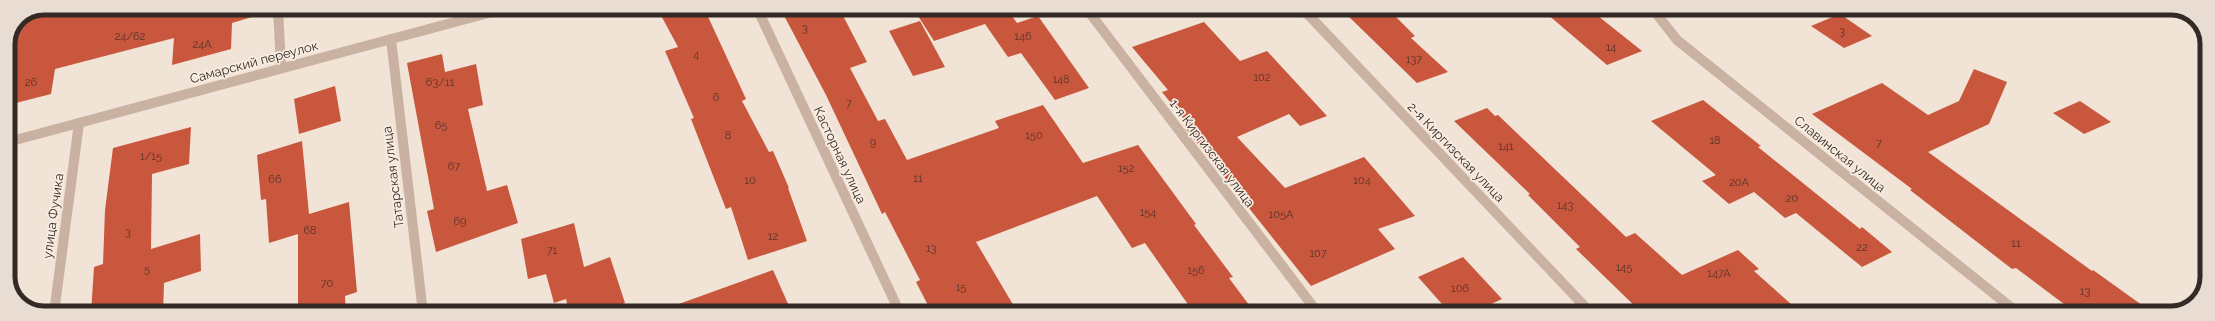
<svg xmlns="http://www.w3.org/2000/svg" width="2215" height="321" viewBox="0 0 2215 321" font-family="Raleway,sans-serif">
<rect width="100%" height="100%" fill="#f1e3d6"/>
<g fill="#c8573d">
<polygon points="44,8 251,8 252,17 232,23 231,49 172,65 174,38 55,69 51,94 8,105 8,71 18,20"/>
<polygon points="657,8 704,8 746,99 742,101 769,152 773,151 789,188 788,188 807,241 748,260 731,207 726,209 691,119 694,118 665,51 678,47"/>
<polygon points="780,8 839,8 867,62 850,68 878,121 885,119 907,160 999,128 995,121 1043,105 1083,163 1138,145 1196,224 1194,225 1233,277 1229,278 1255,313 1194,313 1145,243 1132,248 1097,196 976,242 1018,313 932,313 916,282 920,280 885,212 882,214 826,95"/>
<polygon points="913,8 1017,8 1018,14 1012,16 1017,23 1038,16 1089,88 1055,100 1021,53 1008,57 985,24 934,41"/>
<polygon points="1340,8 1387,8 1415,36 1411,38 1448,72 1417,83"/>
<polygon points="1540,8 1588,8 1642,51 1607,65"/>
<polygon points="1840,14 1872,36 1844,48 1811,26"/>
<polygon points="920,21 945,67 913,76 889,31"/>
<polygon points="1204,22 1240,61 1267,51 1327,116 1300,126 1289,114 1237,137 1285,188 1364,157 1415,216 1378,229 1395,249 1311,286 1186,129 1191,128 1162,92 1168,90 1132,47"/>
<polygon points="442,54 445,72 476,64 483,105 468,109 487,191 507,185 518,223 436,252 427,211 434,209 407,63"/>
<polygon points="1974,69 2007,82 1989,124 1928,152 2092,271 2093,270 2153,313 2076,313 2016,268 2012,269 1910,190 1912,189 1812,114 1882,83 1928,115 1959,101"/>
<polygon points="335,86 341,121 299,134 294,99"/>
<polygon points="1703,100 1761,146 1758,147 1860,229 1862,227 1892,252 1862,267 1796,213 1785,218 1754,192 1729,204 1702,181 1716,175 1651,121"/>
<polygon points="2080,101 2111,122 2084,134 2053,113"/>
<polygon points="1487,108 1495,116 1498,115 1626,237 1635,233 1682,275 1738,250 1759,269 1754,271 1801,313 1642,313 1576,249 1580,247 1528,195 1530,194 1454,121"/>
<polygon points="191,127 189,164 152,174 151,249 200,234 201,271 164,283 163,313 91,313 94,267 103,264 105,210 113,148"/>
<polygon points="302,141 309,214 349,202 357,292 345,296 346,313 298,313 298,234 269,243 266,199 261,200 257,155"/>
<polygon points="574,223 584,267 610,257 625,303 600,313 569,313 566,299 554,303 546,274 528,279 521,239"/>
<polygon points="1463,257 1502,299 1472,313 1450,313 1418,277"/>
<polygon points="773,270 789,306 772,313 665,313 665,309"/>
</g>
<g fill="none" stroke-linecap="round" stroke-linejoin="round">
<g stroke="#c9b2a2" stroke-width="10">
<polyline points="278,8 281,68"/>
<polyline points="757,8 900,313"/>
<polyline points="1086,8 1318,313"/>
<polyline points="1302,8 1591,313"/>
<polyline points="1652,8 1677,40 2018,313"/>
<polyline points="391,39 423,313"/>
<polyline points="8,142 507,8"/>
<polyline points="54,313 79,123"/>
</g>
</g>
<g text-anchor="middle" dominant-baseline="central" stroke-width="3.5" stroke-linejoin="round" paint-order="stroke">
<g font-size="11" fill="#58342b">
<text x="805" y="28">3</text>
<text x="1842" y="31">3</text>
<text x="130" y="36">24/62</text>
<text x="1023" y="36">146</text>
<text x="202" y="44">24А</text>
<text x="1611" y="47">14</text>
<text x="696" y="54">4</text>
<text x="1414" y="59">137</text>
<text x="1262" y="77">102</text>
<text x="1061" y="79">148</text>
<text x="31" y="82">26</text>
<text x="440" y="82">63/11</text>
<text x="716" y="97">6</text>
<text x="849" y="103">7</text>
<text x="441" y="125">65</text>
<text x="728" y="135">8</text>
<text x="1034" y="135">150</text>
<text x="1715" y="140">18</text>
<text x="873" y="142">9</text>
<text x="1879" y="143">7</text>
<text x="1506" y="146">141</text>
<text x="151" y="156">1/15</text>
<text x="454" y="166">67</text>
<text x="1126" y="168">152</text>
<text x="918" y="178">11</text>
<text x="275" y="179">66</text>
<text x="750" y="180">10</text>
<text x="1362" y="180">104</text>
<text x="1739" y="182">20А</text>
<text x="1792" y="198">20</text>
<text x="1565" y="205">143</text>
<text x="1148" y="212">154</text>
<text x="1281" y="214">105А</text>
<text x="460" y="221">69</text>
<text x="310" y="230">68</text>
<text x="128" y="232">3</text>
<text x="773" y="236">12</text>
<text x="2016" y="243">11</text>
<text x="1862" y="247">22</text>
<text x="931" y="248">13</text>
<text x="552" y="250">71</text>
<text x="1318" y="253">107</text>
<text x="1624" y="267">145</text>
<text x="147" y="269">5</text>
<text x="1196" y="270">156</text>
<text x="1719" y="273">147А</text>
<text x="327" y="283">70</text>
<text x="961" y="287">15</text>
<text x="1460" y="288">106</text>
<text x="2085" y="291">13</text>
</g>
<g font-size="13" fill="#332925" stroke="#f9ede2">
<text transform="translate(254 62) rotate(-15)">Самарский переулок</text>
<text transform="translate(1456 152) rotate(46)">2-я Киргизская улица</text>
<text transform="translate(1212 153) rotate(53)">1-я Киргизская улица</text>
<text transform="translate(1840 154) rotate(39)">Славинская улица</text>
<text transform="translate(840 155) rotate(65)">Касторная улица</text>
<text transform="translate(393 177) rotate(-97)">Татарская улица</text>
<text transform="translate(53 216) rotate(-82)">улица Фучика</text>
</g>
</g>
<path d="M0 0H2215V321H0ZM44 15H2171A29 29 0 0 1 2200 44V277A29 29 0 0 1 2171 306H44A29 29 0 0 1 15 277V44A29 29 0 0 1 44 15Z" fill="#e9ddd3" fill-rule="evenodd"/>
<path fill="none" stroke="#332925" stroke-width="5" d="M44 15H2171A29 29 0 0 1 2200 44V277A29 29 0 0 1 2171 306H44A29 29 0 0 1 15 277V44A29 29 0 0 1 44 15Z"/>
</svg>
